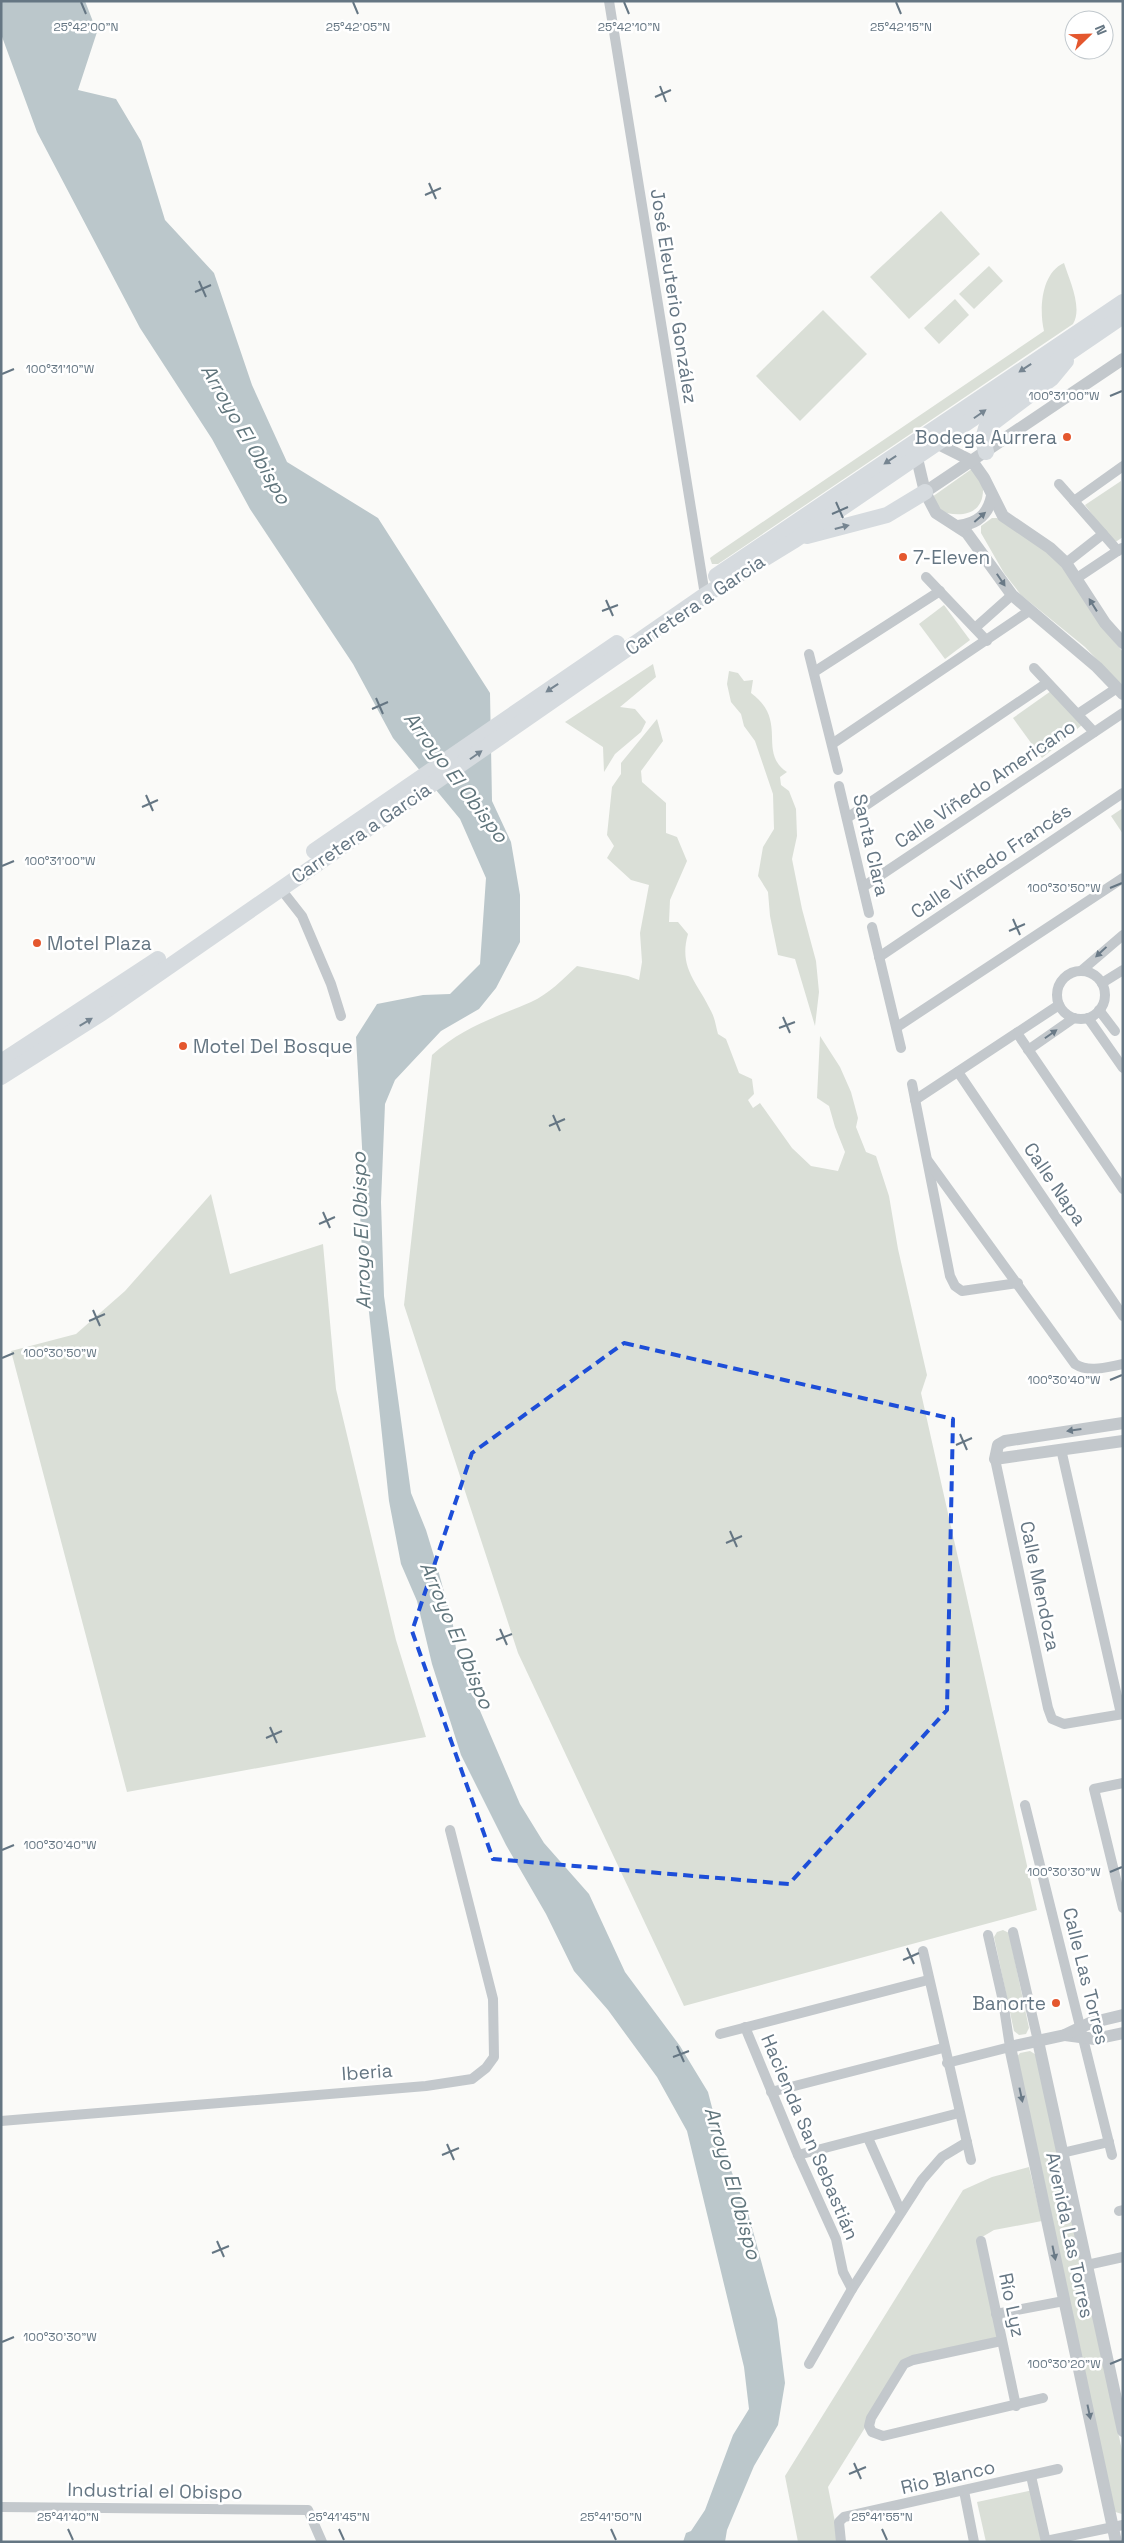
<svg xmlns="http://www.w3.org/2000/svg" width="1124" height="2543" viewBox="0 0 1124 2543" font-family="'Space Grotesk',sans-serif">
<rect width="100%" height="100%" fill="#fafaf8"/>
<g fill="#dadfd7">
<polygon points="941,211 980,254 909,319 870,277"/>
<path d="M 1064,263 C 1069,279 1083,308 1073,324 L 718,564 L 712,564 L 710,558 L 714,555 L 1044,331 C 1039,310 1041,273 1064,263 Z"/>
<polygon points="989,266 1003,281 974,309 959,294"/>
<polygon points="955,299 969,315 939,344 924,328"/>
<polygon points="823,310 867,354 800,421 756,376"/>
<path d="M 973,468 C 977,475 983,482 983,490 C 983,517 956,518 938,510 L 932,497 Z"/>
<polygon points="1121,481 1123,537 1114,543 1085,505"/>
<path d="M 992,518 L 997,518 C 1021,535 1049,550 1068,572 C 1088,597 1101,628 1123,652 L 1123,687 L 1085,647 L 1021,595 L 1004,573 L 981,533 L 981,526 Z"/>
<polygon points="944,605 970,640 945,659 919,624"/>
<polygon points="653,664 656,677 620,707 635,709 646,722 641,732 615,754 604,772 603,747 565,722"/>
<path d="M 729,671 L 738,673 L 744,681 L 753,680 L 751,693 C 789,721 757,752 787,772 L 780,777 L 781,785 L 789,791 L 796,809 L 797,836 L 792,859 L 802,909 L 816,961 L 819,992 L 815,1026 L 795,959 L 778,955 L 770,916 L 768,892 L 758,876 L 763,847 L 774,829 L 773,794 L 755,741 L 744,726 L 741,714 L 731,702 L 727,684 Z"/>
<polygon points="1051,691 1082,725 1042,758 1013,718"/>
<path d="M 657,719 L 663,741 L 641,771 L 642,782 L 666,803 L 666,833 L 677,837 L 687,861 L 670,900 L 669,922 L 678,922 L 688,934 C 678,968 698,983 711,1011 C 715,1018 716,1027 718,1034 L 726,1039 L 739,1073 L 752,1079 L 754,1094 L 748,1100 L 753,1108 L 760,1103 L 792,1148 L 811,1166 L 838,1171 L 845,1152 L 835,1127 L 829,1106 L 817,1098 L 820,1036 L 840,1067 L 851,1092 L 858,1118 L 856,1127 L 866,1152 L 876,1156 L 889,1196 L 898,1249 L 927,1375 L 921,1393 L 1037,1910 L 684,2006 L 518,1653 L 404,1305 L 432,1055 C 463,1027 494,1018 531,1002 C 549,994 563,979 577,966 L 628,976 L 639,980 L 642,962 L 640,933 L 649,885 L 631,880 L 607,858 L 614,846 L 607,835 L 612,787 L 621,774 L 621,763 Z"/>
<polygon points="1123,808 1123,834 1111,816"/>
<polygon points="211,1194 230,1274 323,1244 336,1389 396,1640 426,1737 127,1792 11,1351 76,1334 125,1291"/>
<polygon points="1003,1930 1009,1933 1029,2028 1026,2034 1019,2035 1014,2031 994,1937 997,1932"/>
<polygon points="1030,2051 1038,2056 1123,2455 1122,2514 1112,2511 1014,2060 1020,2053"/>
<polygon points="1029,2167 1042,2221 994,2230 977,2240 998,2342 906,2362 828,2487 839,2542 798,2542 785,2476 963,2190 992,2177"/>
<polygon points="1033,2490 1044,2542 986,2542 977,2502"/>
</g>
<polygon fill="#bbc7cb" points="1,1 85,1 97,32 78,90 116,99 141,141 165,220 214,273 252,385 287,462 378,518 490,693 492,801 511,842 520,895 520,942 496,988 479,1009 441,1031 395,1080 385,1104 381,1202 384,1296 411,1493 426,1530 437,1566 453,1625 457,1657 520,1804 544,1843 589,1894 625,1972 680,2046 708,2092 723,2150 748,2213 777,2319 785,2383 778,2425 754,2466 727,2530 725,2542 683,2542 686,2533 691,2531 705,2510 733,2435 749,2409 744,2367 687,2131 657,2077 608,2010 574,1971 546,1914 506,1845 461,1755 432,1664 417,1601 401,1564 389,1501 360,1227 363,1165 356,1037 377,1004 423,995 450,994 480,964 486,878 460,819 393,738 353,664 250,509 212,439 140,328 37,132 1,34"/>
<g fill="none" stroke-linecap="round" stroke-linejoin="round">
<g stroke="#c3c8cc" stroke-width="10">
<polyline points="609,1 705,595"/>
<polyline points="1059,484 1118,551"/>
<polyline points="1074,501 1123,466"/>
<polyline points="1066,563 1103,534"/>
<polyline points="926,577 987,641"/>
<polyline points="1077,578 1122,548"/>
<polyline points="975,628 1012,595"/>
<polyline points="809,654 838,770"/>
<polyline points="1034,668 1094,732"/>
<polyline points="814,672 940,591"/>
<polyline points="1078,714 1117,688"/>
<polyline points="832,744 1029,611"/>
<polyline points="839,786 869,913"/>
<polyline points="847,818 1047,683"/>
<polyline points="863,887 1123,713"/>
<polyline points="280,888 302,916 331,984 341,1016"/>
<polyline points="872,927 901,1048"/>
<polyline points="879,957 1123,793"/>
<polyline points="1081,971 1123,935"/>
<circle cx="1081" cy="995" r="24"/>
<polyline points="1102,983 1123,970"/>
<polyline points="1099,1010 1115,1031"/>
<polyline points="1088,1018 1123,1068"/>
<polyline points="897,1027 1123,878"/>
<polyline points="1017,1033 1123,1189"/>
<polyline points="1028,1050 1074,1018"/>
<polyline points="958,1072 1123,1316"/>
<polyline points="912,1084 950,1276 955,1286 962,1291 1018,1283"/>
<polyline points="915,1100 1059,1005"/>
<path d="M 928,1161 L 1075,1364 C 1089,1373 1107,1367 1123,1364"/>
<polyline points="1061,1449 1121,1714"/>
<polyline points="995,1459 1048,1708 1052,1719 1064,1724 1123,1714"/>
<polyline points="1123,1783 1094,1789 1123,1908"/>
<polyline points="1025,1805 1112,2155"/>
<polyline points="1013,1932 1038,2041"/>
<polyline points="923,1951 971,2160"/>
<polyline points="745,2027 798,2155 836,2239 843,2272 852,2289"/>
<polyline points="720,2034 928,1980"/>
<polyline points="947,2063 1010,2047 1003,2001 988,1935"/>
<polyline points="771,2092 943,2048"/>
<polyline points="1,2121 426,2086 472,2079 486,2068 494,2057 493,1999 450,1830"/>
<polyline points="868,2138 901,2212"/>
<polyline points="1062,2153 1109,2142"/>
<polyline points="798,2155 959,2113"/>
<polyline points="1119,2211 1123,2210"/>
<polyline points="981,2241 1016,2406"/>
<polyline points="1087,2265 1123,2257"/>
<polyline points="996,2314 1064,2301"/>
<polyline points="1001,2341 913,2360 904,2364 871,2418 869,2426 872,2432 883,2436 1043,2398"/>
<polyline points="809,2364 852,2289 922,2180 942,2157 967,2142"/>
<polyline points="1031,2476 1046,2542"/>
<polyline points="964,2491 974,2542"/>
<polyline points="1,2507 308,2510 322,2542"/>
<polyline points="1046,2541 1123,2525"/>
<polyline points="841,2542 839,2522 844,2517 1058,2469"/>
</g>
<g stroke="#c3c8cc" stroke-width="12">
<polyline points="930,440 972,461 984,478 1003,516 1050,548 1066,563 1105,623 1123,643"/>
<polyline points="915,450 925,492 936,513 967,533 1012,595 1097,667 1123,694"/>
<polyline points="925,492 1123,359"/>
<path d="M 958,526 C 977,524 988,515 992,496"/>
<polyline points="1123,1423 1005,1441 998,1445 995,1459 1123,1441"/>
<polyline points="1065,2035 1095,2039 1123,2033"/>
<polyline points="1038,2041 1123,2431"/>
<polyline points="1116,2542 1010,2047 1065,2035 1090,2023 1123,2015"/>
</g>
<g stroke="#d6dbdf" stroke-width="16">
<polyline points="986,452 983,439 986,428 1052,378 1066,361"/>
<polyline points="807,536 887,515 925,492"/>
<polyline points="716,576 1123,302"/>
<polyline points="314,851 617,643"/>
<polyline points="1,1062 158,959"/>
<polyline points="1,1077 102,1013 705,595 795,540 1123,316"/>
</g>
</g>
<defs><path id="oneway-solid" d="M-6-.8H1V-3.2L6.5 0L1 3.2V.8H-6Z" transform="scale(1.25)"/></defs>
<g fill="#768591">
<use href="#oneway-solid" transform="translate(1025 368) rotate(146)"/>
<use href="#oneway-solid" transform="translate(980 414) rotate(-35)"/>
<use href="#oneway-solid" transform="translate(890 460) rotate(146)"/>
<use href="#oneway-solid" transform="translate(842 527) rotate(-15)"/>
<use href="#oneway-solid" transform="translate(552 688) rotate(146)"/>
<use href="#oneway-solid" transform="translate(476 755) rotate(-35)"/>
<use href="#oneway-solid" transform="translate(86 1022) rotate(-31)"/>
</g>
<g fill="#6a7a87">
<use href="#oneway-solid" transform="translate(980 517) rotate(-41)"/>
<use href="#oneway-solid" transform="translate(1001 580) rotate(56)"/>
<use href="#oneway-solid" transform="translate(1093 605) rotate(-122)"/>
<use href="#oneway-solid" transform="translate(1101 952) rotate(137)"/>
<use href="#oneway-solid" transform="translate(1051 1034) rotate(-35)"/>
<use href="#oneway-solid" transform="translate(1074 1430) rotate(172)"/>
<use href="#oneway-solid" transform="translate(1021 2095) rotate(78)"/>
<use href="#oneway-solid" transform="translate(1054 2253) rotate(78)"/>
<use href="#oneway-solid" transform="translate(1089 2412) rotate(78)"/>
</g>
<path fill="none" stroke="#1d4ed8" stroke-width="4" stroke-dasharray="10 6" stroke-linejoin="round" d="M 624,1343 L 953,1419 L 947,1710 L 789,1884 L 493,1859 L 412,1631 L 472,1453 Z"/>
<path fill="none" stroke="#657683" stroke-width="2" d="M 81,2 L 86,14M 353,2 L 358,14M 624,2 L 629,14M 896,2 L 901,14M 660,86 L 666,102M 655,97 L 671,90M 429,183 L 436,199M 425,195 L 441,188M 199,281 L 206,297M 195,292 L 211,285M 2,374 L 14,369M 1110,396 L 1122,391M 836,502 L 843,518M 832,514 L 848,507M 606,600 L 613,616M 602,611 L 618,605M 376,698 L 383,714M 372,709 L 388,702M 146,795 L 153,811M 142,807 L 158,800M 2,866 L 14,861M 1110,888 L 1122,883M 1013,919 L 1020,935M 1009,931 L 1025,924M 783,1017 L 790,1033M 779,1028 L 795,1022M 553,1115 L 560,1131M 549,1126 L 565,1119M 323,1212 L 330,1228M 319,1224 L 335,1217M 93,1310 L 100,1326M 89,1321 L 105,1314M 2,1358 L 14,1353M 1110,1380 L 1122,1375M 960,1434 L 967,1450M 956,1445 L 972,1438M 730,1531 L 737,1547M 726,1543 L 742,1536M 500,1629 L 507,1645M 496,1640 L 512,1634M 270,1727 L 277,1743M 266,1738 L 282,1731M 2,1850 L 14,1845M 1110,1872 L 1122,1867M 907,1948 L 914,1964M 903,1960 L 919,1953M 677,2046 L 684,2062M 673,2057 L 689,2051M 447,2144 L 454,2160M 442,2155 L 459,2148M 217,2241 L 224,2257M 212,2253 L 229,2246M 2,2342 L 14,2337M 1110,2364 L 1122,2359M 854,2463 L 861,2479M 849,2474 L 866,2467M 68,2529 L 73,2540M 339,2529 L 344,2540M 611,2529 L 616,2540M 882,2529 L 887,2540"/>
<g fill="#e4572e" stroke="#fff" stroke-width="2">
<circle cx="1067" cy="437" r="5"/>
<circle cx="903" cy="557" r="5"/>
<circle cx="37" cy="943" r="5"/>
<circle cx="183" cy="1046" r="5"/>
<circle cx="1056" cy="2003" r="5"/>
</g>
<g text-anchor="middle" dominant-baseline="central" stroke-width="5" stroke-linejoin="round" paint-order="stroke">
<g font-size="19" fill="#657683" stroke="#fff">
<text transform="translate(674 296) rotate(81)">José Eleuterio González</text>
<text transform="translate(695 605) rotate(-34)">Carretera a Garcia</text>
<text transform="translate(985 784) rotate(-34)">Calle Viñedo Americano</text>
<text transform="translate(361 833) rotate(-34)">Carretera a Garcia</text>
<text transform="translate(871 845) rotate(77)">Santa Clara</text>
<text transform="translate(991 861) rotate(-34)">Calle Viñedo Francés</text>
<text transform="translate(1055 1184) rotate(56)">Calle Napa</text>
<text transform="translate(1040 1586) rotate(78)">Calle Mendoza</text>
<text transform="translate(1086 1976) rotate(76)">Calle Las Torres</text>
<text transform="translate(367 2072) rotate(-4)">Iberia</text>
<text transform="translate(810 2137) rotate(67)">Hacienda San Sebastián</text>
<text transform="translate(1070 2235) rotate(78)">Avenida Las Torres</text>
<text transform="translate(1012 2305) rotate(78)">Río Lyz</text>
<text transform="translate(948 2477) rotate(-13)">Rio Blanco</text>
<text transform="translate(155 2491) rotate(1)">Industrial el Obispo</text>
</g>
<g font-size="19" fill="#657683" stroke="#fff" text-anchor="start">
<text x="1057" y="437" text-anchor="end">Bodega Aurrera</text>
<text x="913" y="557">7-Eleven</text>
<text x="47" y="943">Motel Plaza</text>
<text x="193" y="1046">Motel Del Bosque</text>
<text x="1046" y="2003" text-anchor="end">Banorte</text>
</g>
<g font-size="20" font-style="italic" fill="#60757c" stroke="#fff">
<text transform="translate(246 434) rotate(60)">Arroyo El Obispo</text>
<text transform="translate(456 777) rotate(53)">Arroyo El Obispo</text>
<text transform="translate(361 1231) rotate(-92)">Arroyo El Obispo</text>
<text transform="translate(457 1635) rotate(67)">Arroyo El Obispo</text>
<text transform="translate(733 2183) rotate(74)">Arroyo El Obispo</text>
</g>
</g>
<g font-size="12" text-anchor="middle" fill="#657683" stroke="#fff" stroke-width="5" stroke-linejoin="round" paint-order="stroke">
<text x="86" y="31">25°42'00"N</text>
<text x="358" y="31">25°42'05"N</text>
<text x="629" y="31">25°42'10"N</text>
<text x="901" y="31">25°42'15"N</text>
<text x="60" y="373">100°31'10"W</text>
<text x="1064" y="400">100°31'00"W</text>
<text x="60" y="865">100°31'00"W</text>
<text x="1064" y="892">100°30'50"W</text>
<text x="60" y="1357">100°30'50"W</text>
<text x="1064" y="1384">100°30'40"W</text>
<text x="60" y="1849">100°30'40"W</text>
<text x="1064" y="1876">100°30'30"W</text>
<text x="60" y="2341">100°30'30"W</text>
<text x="1064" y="2368">100°30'20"W</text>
<text x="68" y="2521">25°41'40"N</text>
<text x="339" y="2521">25°41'45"N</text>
<text x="611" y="2521">25°41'50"N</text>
<text x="882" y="2521">25°41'55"N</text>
</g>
<rect width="1124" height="2543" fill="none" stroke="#657683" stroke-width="5"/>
<g transform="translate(1089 35) rotate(67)"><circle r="24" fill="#ffffff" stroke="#c1c8cd"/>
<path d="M0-4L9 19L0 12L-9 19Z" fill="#e4572e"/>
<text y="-8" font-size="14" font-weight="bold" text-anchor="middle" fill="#657683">N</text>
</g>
</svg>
